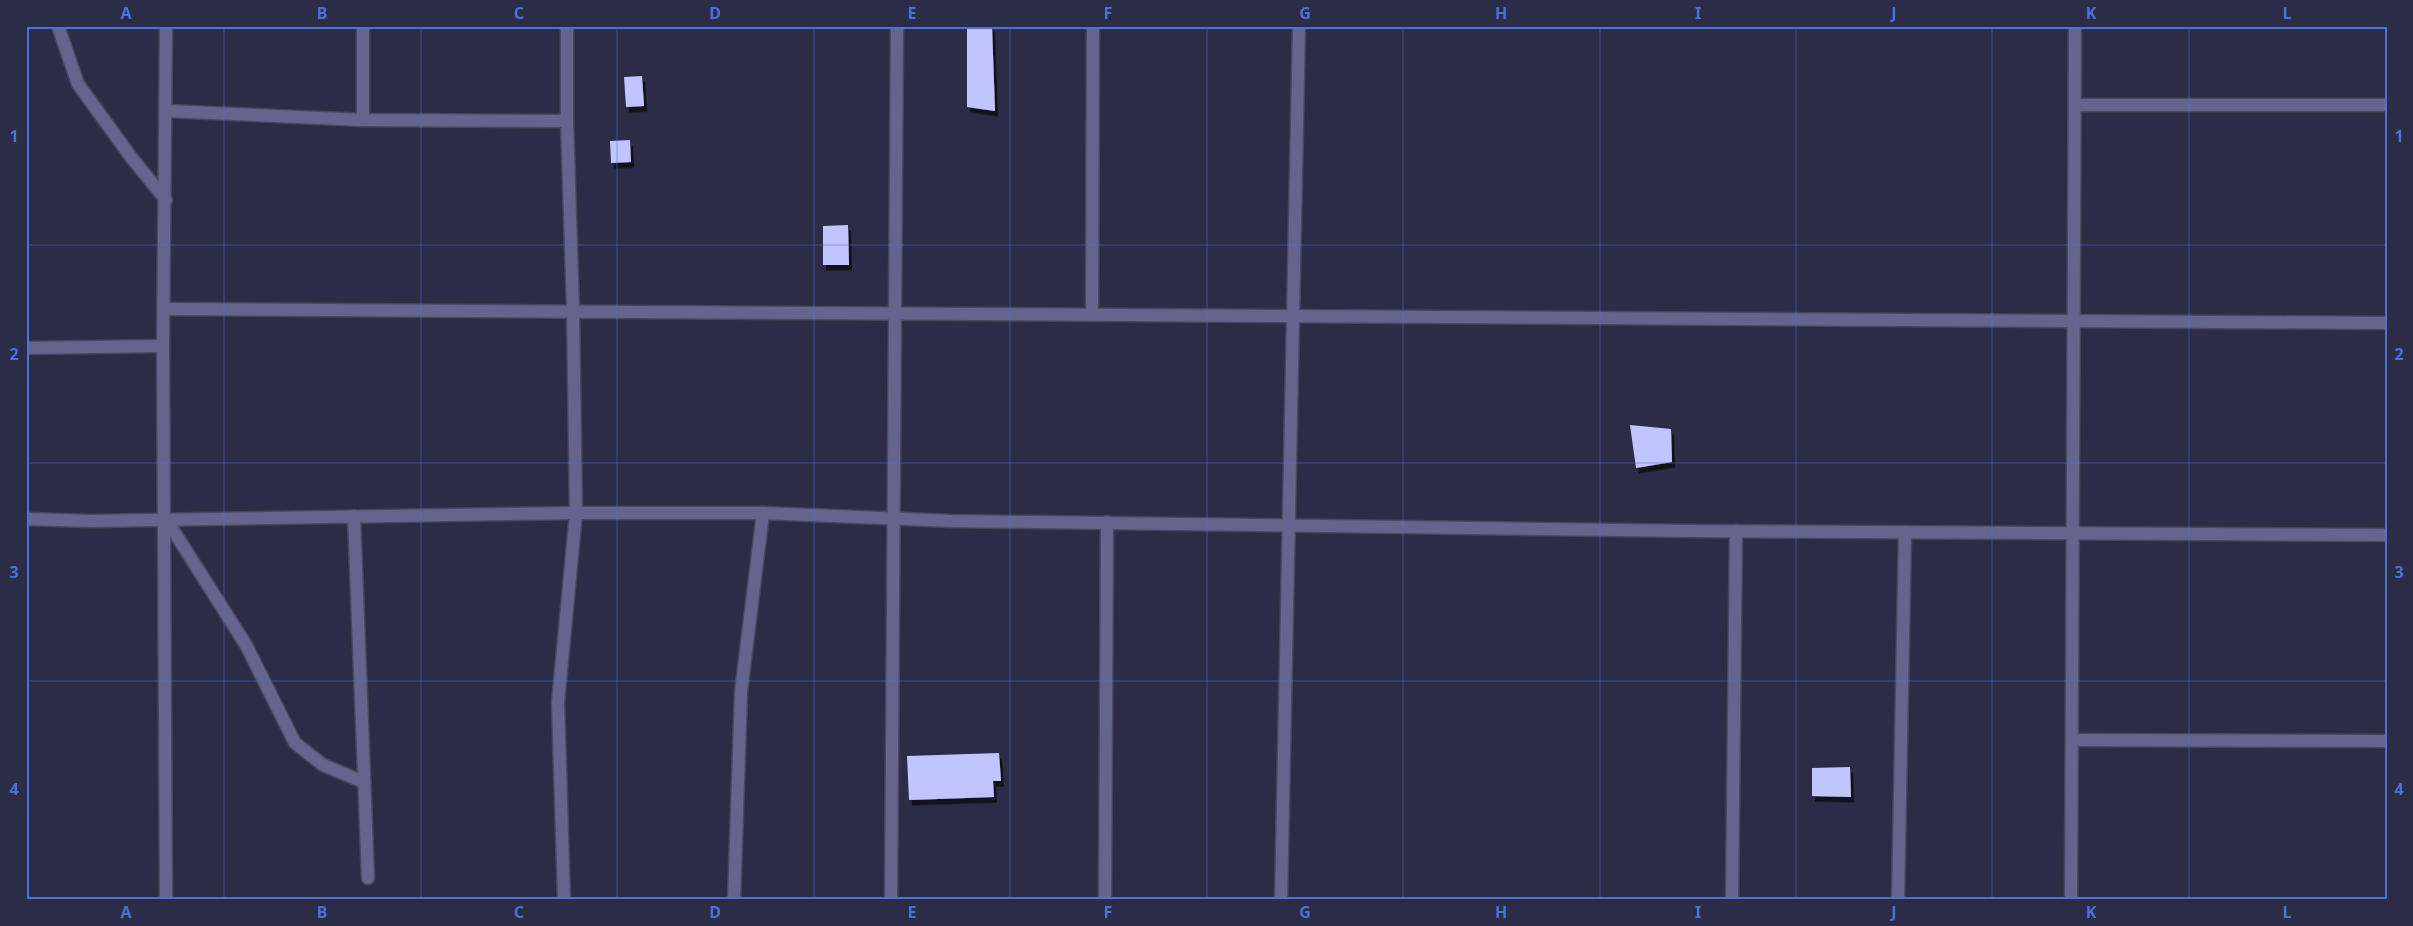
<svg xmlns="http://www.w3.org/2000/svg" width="2413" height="926" viewBox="0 0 2413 926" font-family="'Noto Sans',sans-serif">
<defs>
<filter id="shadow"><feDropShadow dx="3" dy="5.5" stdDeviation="0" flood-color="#0009"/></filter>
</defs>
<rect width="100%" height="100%" fill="#2b2c45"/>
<g fill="#c1c5ff" filter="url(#shadow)">
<polygon points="967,26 992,26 995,111 967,107"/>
<polygon points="642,76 644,106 626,107 624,77"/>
<polygon points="630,140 631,162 611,163 610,141"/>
<polygon points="848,225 849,265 823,265 823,226"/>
<polygon points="1630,425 1671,429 1672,462 1636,468"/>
<polygon points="999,753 1001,781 993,781 994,797 909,800 907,756"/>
<polygon points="1850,767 1851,797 1812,796 1812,768"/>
</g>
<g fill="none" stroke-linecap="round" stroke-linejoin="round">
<g stroke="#47485f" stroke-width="15">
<g id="street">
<polyline points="58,26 78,84 131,157 166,200"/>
<polyline points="2075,105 2387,105"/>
<polyline points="167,111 363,120 567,121"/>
<polyline points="363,120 363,26"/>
<polyline points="165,309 2387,323"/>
<polyline points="1092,314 1093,26"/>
<polyline points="26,348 163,346"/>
<polyline points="354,516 368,878"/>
<polyline points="26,519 91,521 576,513 763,513 952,521 1690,531 2387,535"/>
<polyline points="166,519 246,645 295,743 323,765 364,782"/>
<polyline points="2072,740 2387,741"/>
<polyline points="166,900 163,346 166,26"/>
<polyline points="564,900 558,702 576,513 573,310 567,121 567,26"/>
<polyline points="734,900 741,692 763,513"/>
<polyline points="891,900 897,26"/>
<polyline points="1105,900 1107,522"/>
<polyline points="1281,900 1299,26"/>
<polyline points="1732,900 1736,531"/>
<polyline points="1898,900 1905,532"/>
<polyline points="2071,900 2075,26"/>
</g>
</g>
<use href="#street" stroke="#63658d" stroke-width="12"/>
</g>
<path fill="none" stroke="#4c71dc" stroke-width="1" stroke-opacity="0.55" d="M 224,26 L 224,900M 421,26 L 421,900M 617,26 L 617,900M 814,26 L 814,900M 1010,26 L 1010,900M 1207,26 L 1207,900M 1403,26 L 1403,900M 1600,26 L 1600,900M 1796,26 L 1796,900M 1992,26 L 1992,900M 2189,26 L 2189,900M 26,245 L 2387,245M 26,463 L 2387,463M 26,681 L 2387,681"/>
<rect width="2413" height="926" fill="none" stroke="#2b2c45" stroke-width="55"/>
<rect x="28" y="28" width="2358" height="870" fill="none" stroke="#4c71dc" stroke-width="2"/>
<g font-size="16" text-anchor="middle" font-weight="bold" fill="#4c71dc">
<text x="126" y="19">A</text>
<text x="322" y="19">B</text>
<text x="519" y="19">C</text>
<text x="715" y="19">D</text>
<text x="912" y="19">E</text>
<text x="1108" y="19">F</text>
<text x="1305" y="19">G</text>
<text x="1501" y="19">H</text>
<text x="1698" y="19">I</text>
<text x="1894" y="19">J</text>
<text x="2091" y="19">K</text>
<text x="2287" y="19">L</text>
<text x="14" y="142">1</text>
<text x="2399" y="142">1</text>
<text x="14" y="360">2</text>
<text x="2399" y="360">2</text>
<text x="14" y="578">3</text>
<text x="2399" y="578">3</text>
<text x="14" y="795">4</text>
<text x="2399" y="795">4</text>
<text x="126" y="918">A</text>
<text x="322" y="918">B</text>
<text x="519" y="918">C</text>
<text x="715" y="918">D</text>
<text x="912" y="918">E</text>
<text x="1108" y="918">F</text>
<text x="1305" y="918">G</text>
<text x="1501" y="918">H</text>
<text x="1698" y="918">I</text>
<text x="1894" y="918">J</text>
<text x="2091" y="918">K</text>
<text x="2287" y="918">L</text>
</g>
</svg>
